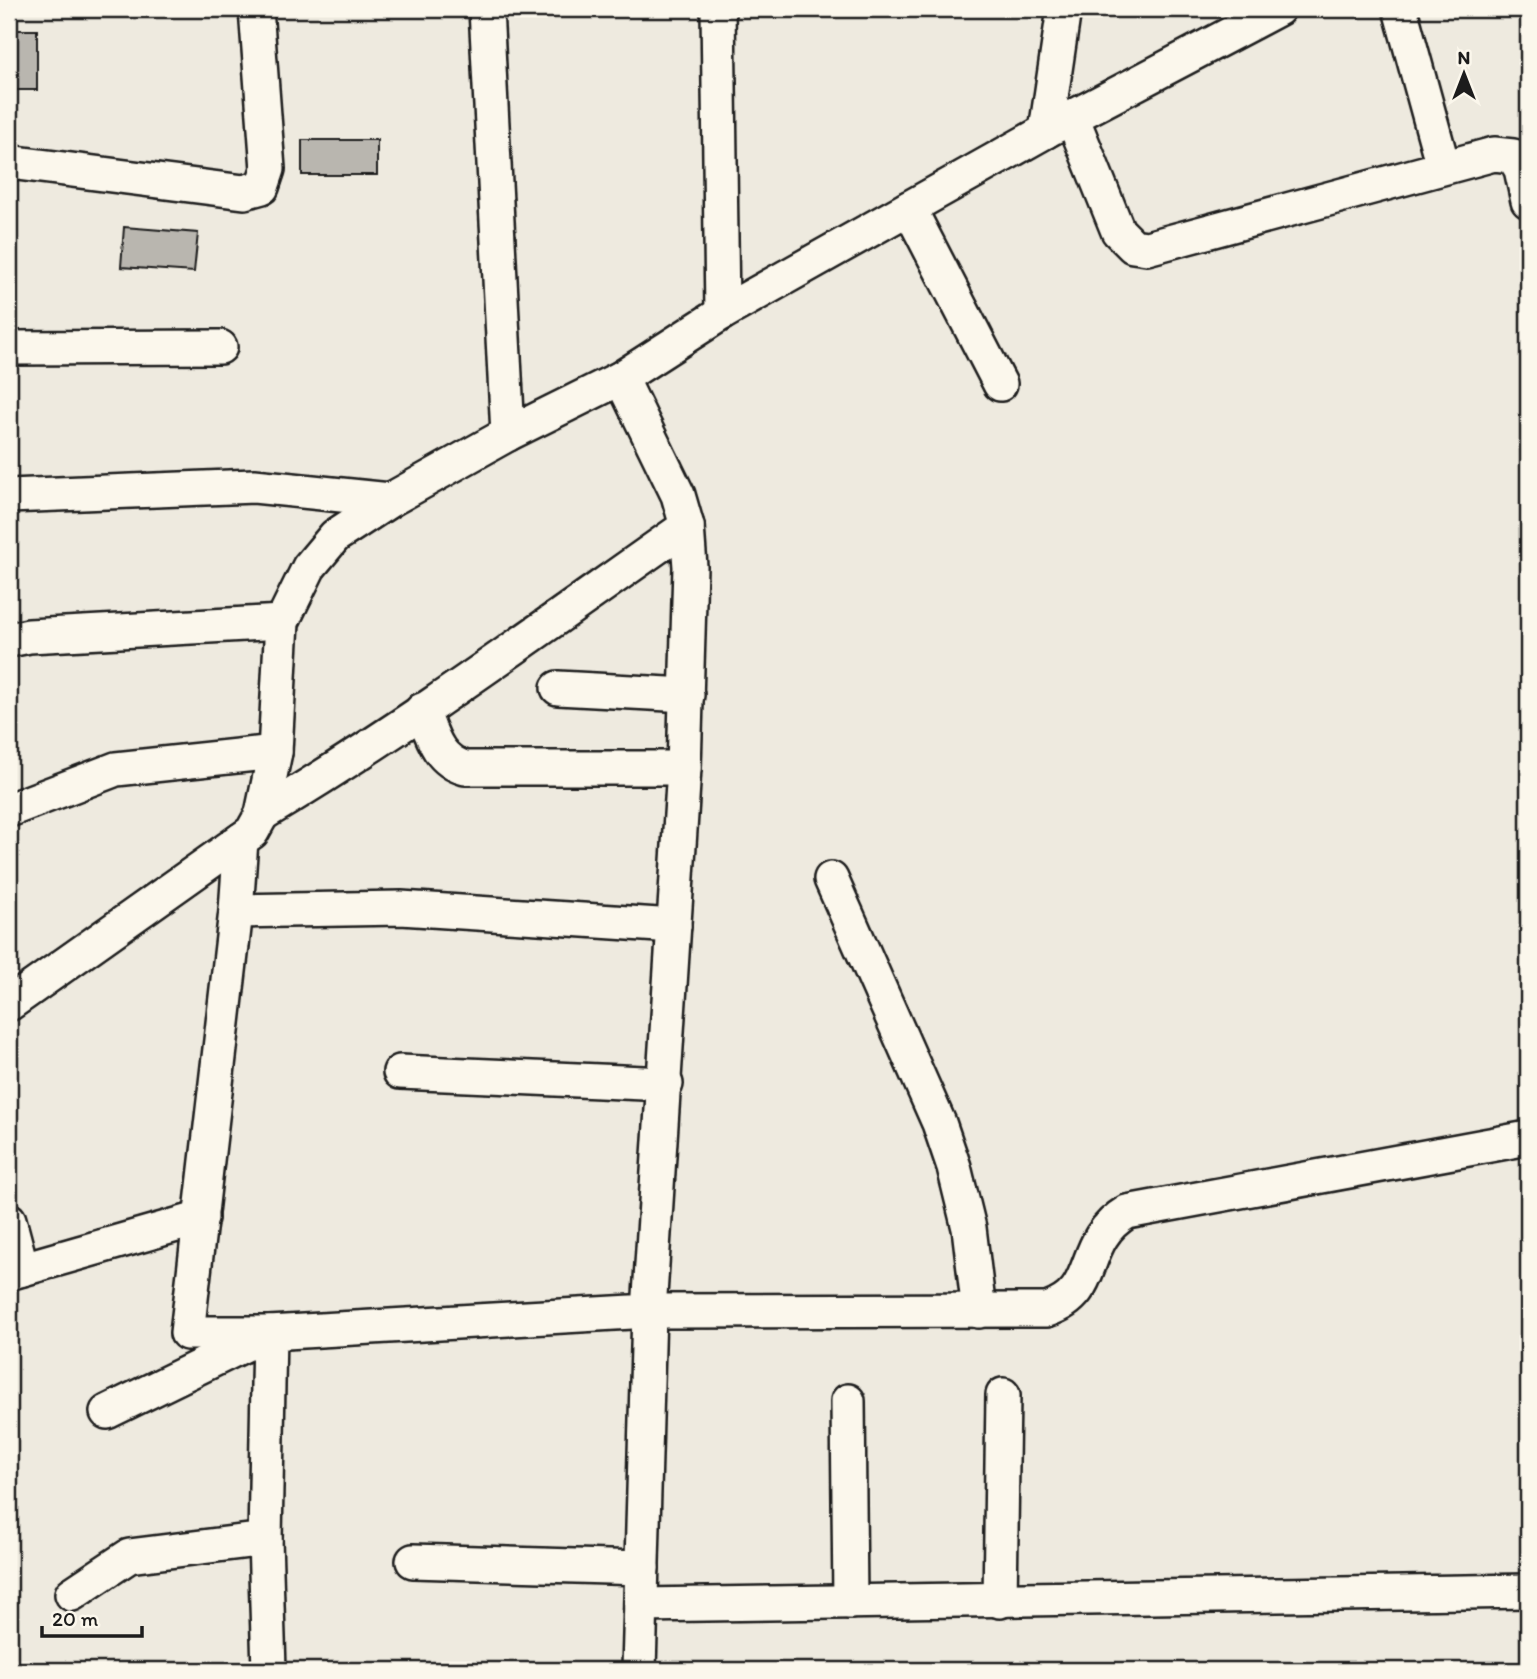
<svg xmlns="http://www.w3.org/2000/svg" width="1537" height="1679" viewBox="0 0 1537 1679" font-family="Itim,sans-serif">
<rect width="100%" height="100%" fill="#eeeadf"/>
<filter id="ink" filterUnits="userSpaceOnUse"><feTurbulence type="fractalNoise" baseFrequency=".0143" numOctaves="2"/><feDisplacementMap in="SourceGraphic" scale="14" xChannelSelector="R" yChannelSelector="G"/><feConvolveMatrix kernelMatrix="1 2 1 2 8 2 1 2 1" color-interpolation-filters="sRGB"/></filter>
<g filter="url(#ink)">
<g fill="#b9b6af" stroke="#1c1c1c" stroke-width="2">
<rect x="9" y="30" width="28" height="60"/>
<rect x="302" y="140" width="75" height="35"/>
<polygon points="124,227 198,233 194,272 121,267"/>
</g>
<g fill="none" stroke-linecap="round" stroke-linejoin="round">
<g stroke="#1c1c1c" stroke-width="38">
<g id="street">
<polyline points="486,9 508,434"/>
<polyline points="718,9 722,313"/>
<polyline points="1400,9 1443,166"/>
<polyline points="1072,117 1118,231 1133,246 1147,248 1494,154 1513,156 1521,169 1528,201"/>
<polyline points="1046,131 1064,9"/>
<polyline points="9,162 244,192 262,187 268,169 256,9"/>
<polyline points="909,208 1000,384"/>
<polyline points="9,348 220,347"/>
<polyline points="9,496 254,486 390,500"/>
<polyline points="9,640 29,636 282,622"/>
<polyline points="558,688 687,695"/>
<path d="M 422,710 C 432,735 437,760 465,768 L 684,768"/>
<polyline points="9,810 116,769 275,752"/>
<path d="M 262,814 C 409,726 547,624 687,526"/>
<polyline points="241,840 236,911 187,1333 269,1333"/>
<polyline points="831,879 939,1123 954,1167 969,1228 979,1311"/>
<polyline points="236,911 401,908 674,926"/>
<polyline points="9,1004 252,832 262,814 275,752 282,622 309,567 335,536 390,500 508,434 621,378 722,313 1046,131 1278,9"/>
<polyline points="400,1072 666,1084"/>
<polyline points="9,1220 22,1269"/>
<polyline points="9,1273 201,1218"/>
<polyline points="848,1401 850,1602"/>
<polyline points="107,1412 260,1337"/>
<polyline points="413,1561 642,1568"/>
<polyline points="72,1594 129,1556 265,1539"/>
<polyline points="1000,1601 1003,1395"/>
<polyline points="641,1605 1528,1591"/>
<polyline points="269,1670 265,1539 269,1333 649,1311 684,768 690,567 687,526 678,495 621,378"/>
<path d="M 639,1670 L 649,1311 L 1047,1310 C 1102,1292 1076,1243 1127,1212 L 1528,1138"/>
</g>
</g>
<use href="#street" stroke="#fbf7ec" stroke-width="33"/>
</g>
</g>
<rect width="1537" height="1679" fill="none" stroke="#fbf7ec" stroke-width="35"/>
<rect x="18" y="18" width="1502" height="1644" fill="none" stroke="#1c1c1c" stroke-width="2.5" filter="url(#ink)"/>
<g transform="translate(1464 74)" stroke="#fbf7ec" stroke-width="5" paint-order="stroke">
<path d="M0-5L12 26L0 18L-12 26Z" fill="#1c1c1c"/>
<text y="-10" font-size="19" font-weight="bold" text-anchor="middle" fill="#1c1c1c">N</text>
</g>
<path d="M42 1626v10h100v-10" fill="none" stroke="#1c1c1c" stroke-width="3.5"/>
<text x="52" y="1626" font-size="21" fill="#1c1c1c" stroke="#fbf7ec" stroke-width="5" paint-order="stroke">20 m</text>
</svg>
